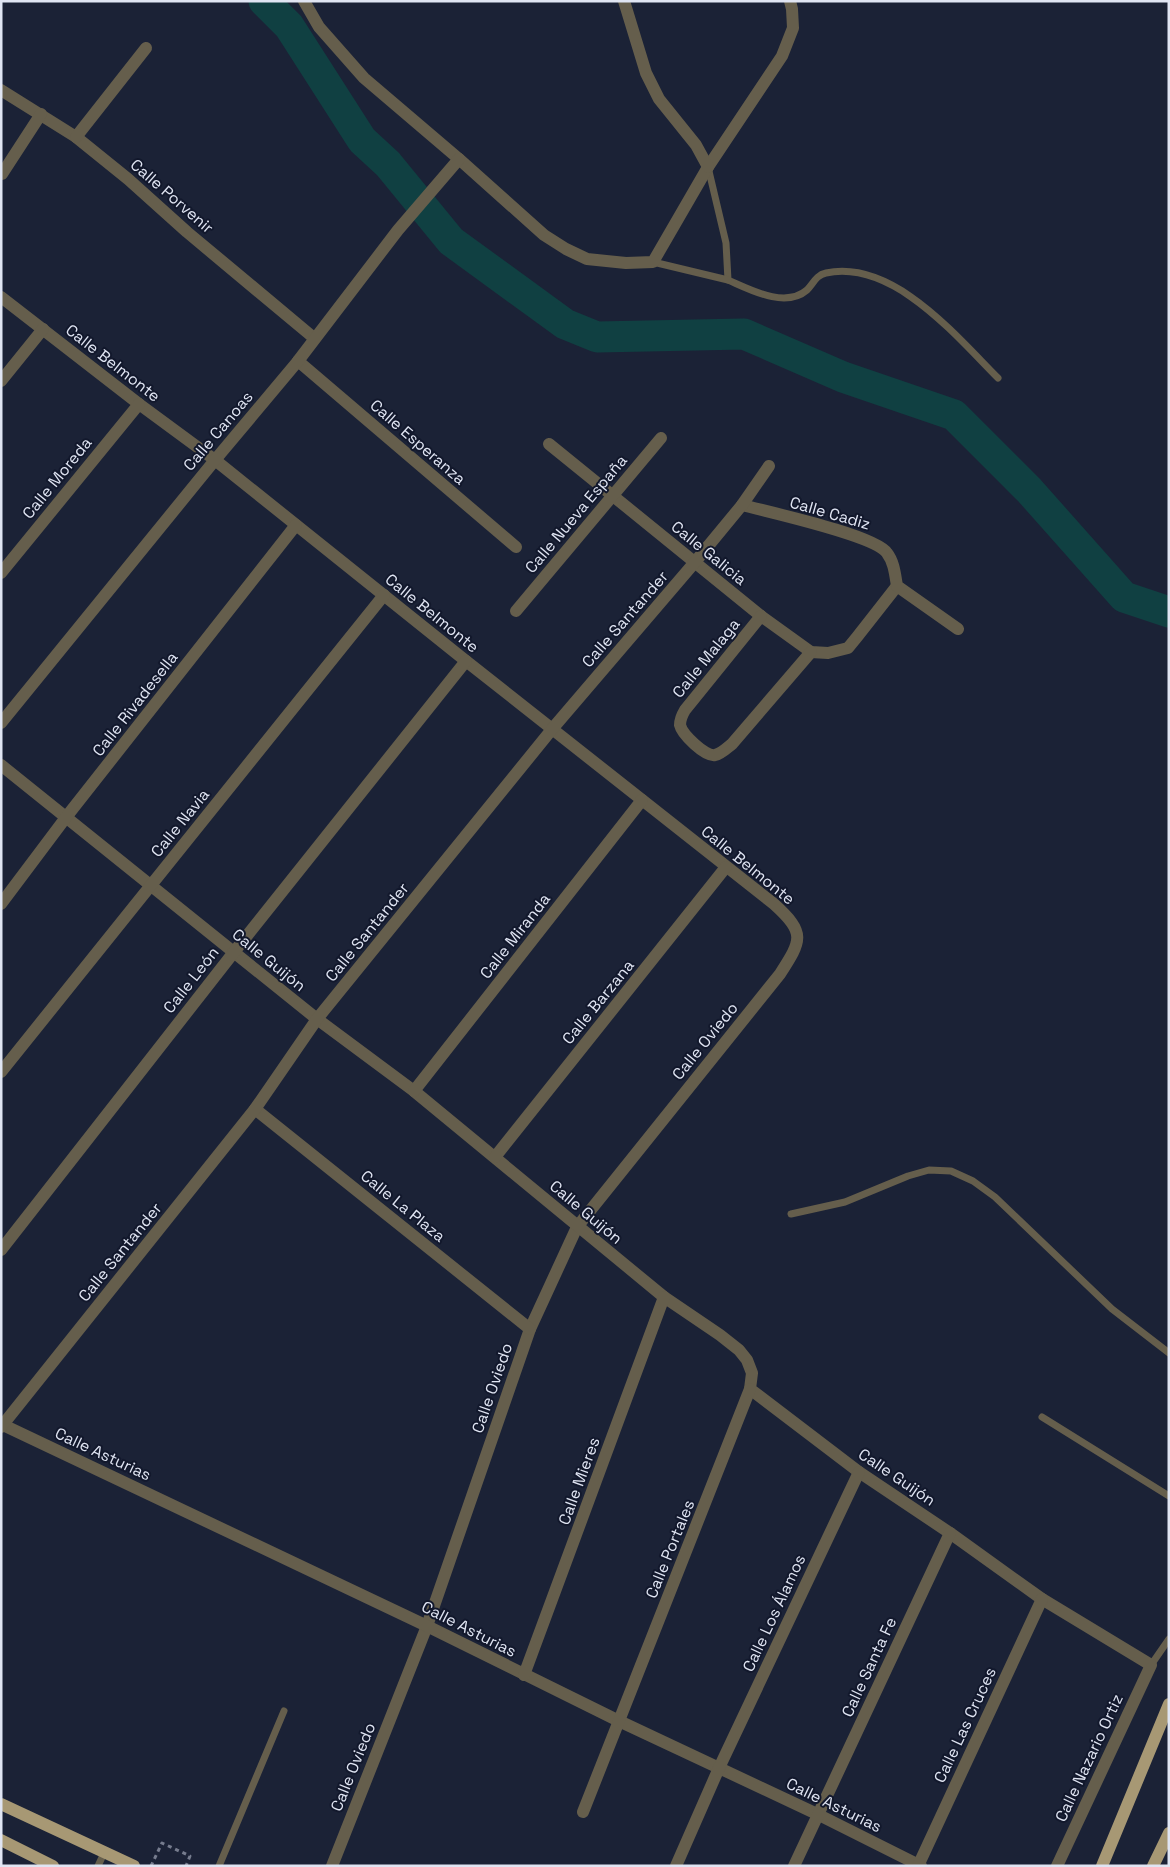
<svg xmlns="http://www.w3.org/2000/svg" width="1170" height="1867" viewBox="0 0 1170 1867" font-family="'Space Grotesk',sans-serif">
<rect width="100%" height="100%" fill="#1b2236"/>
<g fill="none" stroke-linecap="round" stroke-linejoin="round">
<polyline stroke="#104042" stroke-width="31" points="264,1 289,26 362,140 388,164 451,241 565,324 597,337 744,334 843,377 954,415 1029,490 1124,597 1169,612"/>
<polyline stroke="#767c8e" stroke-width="3" stroke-dasharray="4 4" stroke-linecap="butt" points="151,1866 162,1843 190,1856 186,1866"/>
<g stroke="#655e4c" stroke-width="7">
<path d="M 708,167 L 726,243 L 728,280 C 749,289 785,309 807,290 C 813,284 816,275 826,273 C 893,259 956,336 998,378"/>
<polyline points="653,262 728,280"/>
<polyline points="791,1214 845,1202 908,1176 929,1170 951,1171 973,1181 995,1197 1112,1309 1169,1353"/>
<polyline points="1042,1417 1169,1496"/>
<polyline points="1151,1665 1169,1639"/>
<polyline points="98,1866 104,1853"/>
<polyline points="219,1866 284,1711"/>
</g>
<g stroke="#655e4c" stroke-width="12">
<polyline points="304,1 319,27 364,78 459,159 544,235 566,249 587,259 626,263 653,262 708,167 782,56 793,28 792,9 790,1"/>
<polyline points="624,1 646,73 659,99 696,145 708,167"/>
<polyline points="1,90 76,137 128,179 187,232 314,338"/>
<polyline points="76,137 146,48"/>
<polyline points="2,174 41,114"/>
<path d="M 1,297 L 139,404 L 215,460 L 466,661 L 774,904 C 806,933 802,940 780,974 L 577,1227 L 530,1329 L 427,1626 L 332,1866"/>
<polyline points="298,361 516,547"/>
<polyline points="1,381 43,329"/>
<polyline points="549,444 761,616 811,652 828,653 848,648 857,637 897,586"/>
<path d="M 742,505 C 768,512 875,535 887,553 C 894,562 895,574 897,586 L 958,629"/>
<polyline points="1,573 139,404"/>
<polyline points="516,611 661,438"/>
<path d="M 761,616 L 685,710 C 682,715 680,719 680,725 C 682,734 705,757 715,755 C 721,754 727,748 732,744 L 811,652"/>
<polyline points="1,723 215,460 298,361 398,230 459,159"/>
<polyline points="1,765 317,1019 414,1091 664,1297 720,1335 739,1350 747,1360 752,1373 750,1389 859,1472 950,1533 1042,1599 1151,1665 1057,1866"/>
<polyline points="1,904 67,816 296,525"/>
<polyline points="1,1072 384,595"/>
<polyline points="414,1091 642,800"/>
<polyline points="255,1109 530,1329"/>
<polyline points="495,1157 726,867"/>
<polyline points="1,1250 234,952 466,661"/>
<polyline points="1,1424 427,1626 619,1721 817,1814 921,1866"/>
<polyline points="1,1427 255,1109 317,1019 553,728 695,562 742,505 769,466"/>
<polyline points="524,1675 664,1297"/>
<polyline points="583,1812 750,1389"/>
<polyline points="676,1866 719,1768 859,1472"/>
<polyline points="794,1866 950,1533"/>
<polyline points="918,1866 1042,1599"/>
</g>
<g stroke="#a79874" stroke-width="12">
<polyline points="1,1804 134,1866"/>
<polyline points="1,1840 53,1866"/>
<polyline points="1102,1866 1169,1704"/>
<polyline points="1153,1866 1169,1833"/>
</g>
</g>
<g text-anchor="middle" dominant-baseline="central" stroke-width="4" stroke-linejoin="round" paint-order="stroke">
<g font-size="16" fill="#e0e5f3" stroke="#12182c">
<text transform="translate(172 196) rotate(41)">Calle Porvenir</text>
<text transform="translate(113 363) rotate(38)">Calle Belmonte</text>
<text transform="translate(218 431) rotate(-50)">Calle Canoas</text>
<text transform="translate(418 442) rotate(41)">Calle Esperanza</text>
<text transform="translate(57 478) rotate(-51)">Calle Moreda</text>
<text transform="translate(830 513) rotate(16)">Calle Cadiz</text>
<text transform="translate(576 514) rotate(-50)">Calle Nueva España</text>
<text transform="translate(709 553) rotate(39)">Calle Galicia</text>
<text transform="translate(432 613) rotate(39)">Calle Belmonte</text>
<text transform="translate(625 619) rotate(-49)">Calle Santander</text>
<text transform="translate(706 658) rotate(-51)">Calle Malaga</text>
<text transform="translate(135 704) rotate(-52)">Calle Rivadesella</text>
<text transform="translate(180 823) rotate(-51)">Calle Navia</text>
<text transform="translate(748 865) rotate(39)">Calle Belmonte</text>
<text transform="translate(367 932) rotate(-51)">Calle Santander</text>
<text transform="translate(515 936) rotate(-52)">Calle Miranda</text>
<text transform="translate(269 960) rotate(39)">Calle Guijón</text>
<text transform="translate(191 980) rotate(-52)">Calle León</text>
<text transform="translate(598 1002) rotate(-51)">Calle Barzana</text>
<text transform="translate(705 1041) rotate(-51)">Calle Oviedo</text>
<text transform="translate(403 1206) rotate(39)">Calle La Plaza</text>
<text transform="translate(586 1212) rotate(40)">Calle Guijón</text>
<text transform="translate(120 1252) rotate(-51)">Calle Santander</text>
<text transform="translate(492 1388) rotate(-71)">Calle Oviedo</text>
<text transform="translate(103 1454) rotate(25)">Calle Asturias</text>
<text transform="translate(897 1477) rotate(34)">Calle Guijón</text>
<text transform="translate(579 1481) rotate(-70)">Calle Mieres</text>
<text transform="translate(670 1549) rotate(-68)">Calle Portales</text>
<text transform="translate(774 1613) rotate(-65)">Calle Los Álamos</text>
<text transform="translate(469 1629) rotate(27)">Calle Asturias</text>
<text transform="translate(869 1667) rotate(-65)">Calle Santa Fe</text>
<text transform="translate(965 1725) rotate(-65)">Calle Las Cruces</text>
<text transform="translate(1089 1758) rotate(-65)">Calle Nazario Ortiz</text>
<text transform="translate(353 1767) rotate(-68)">Calle Oviedo</text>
<text transform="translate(834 1805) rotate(26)">Calle Asturias</text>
</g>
</g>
<rect width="1170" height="1867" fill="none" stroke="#e0e5f3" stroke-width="5"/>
</svg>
